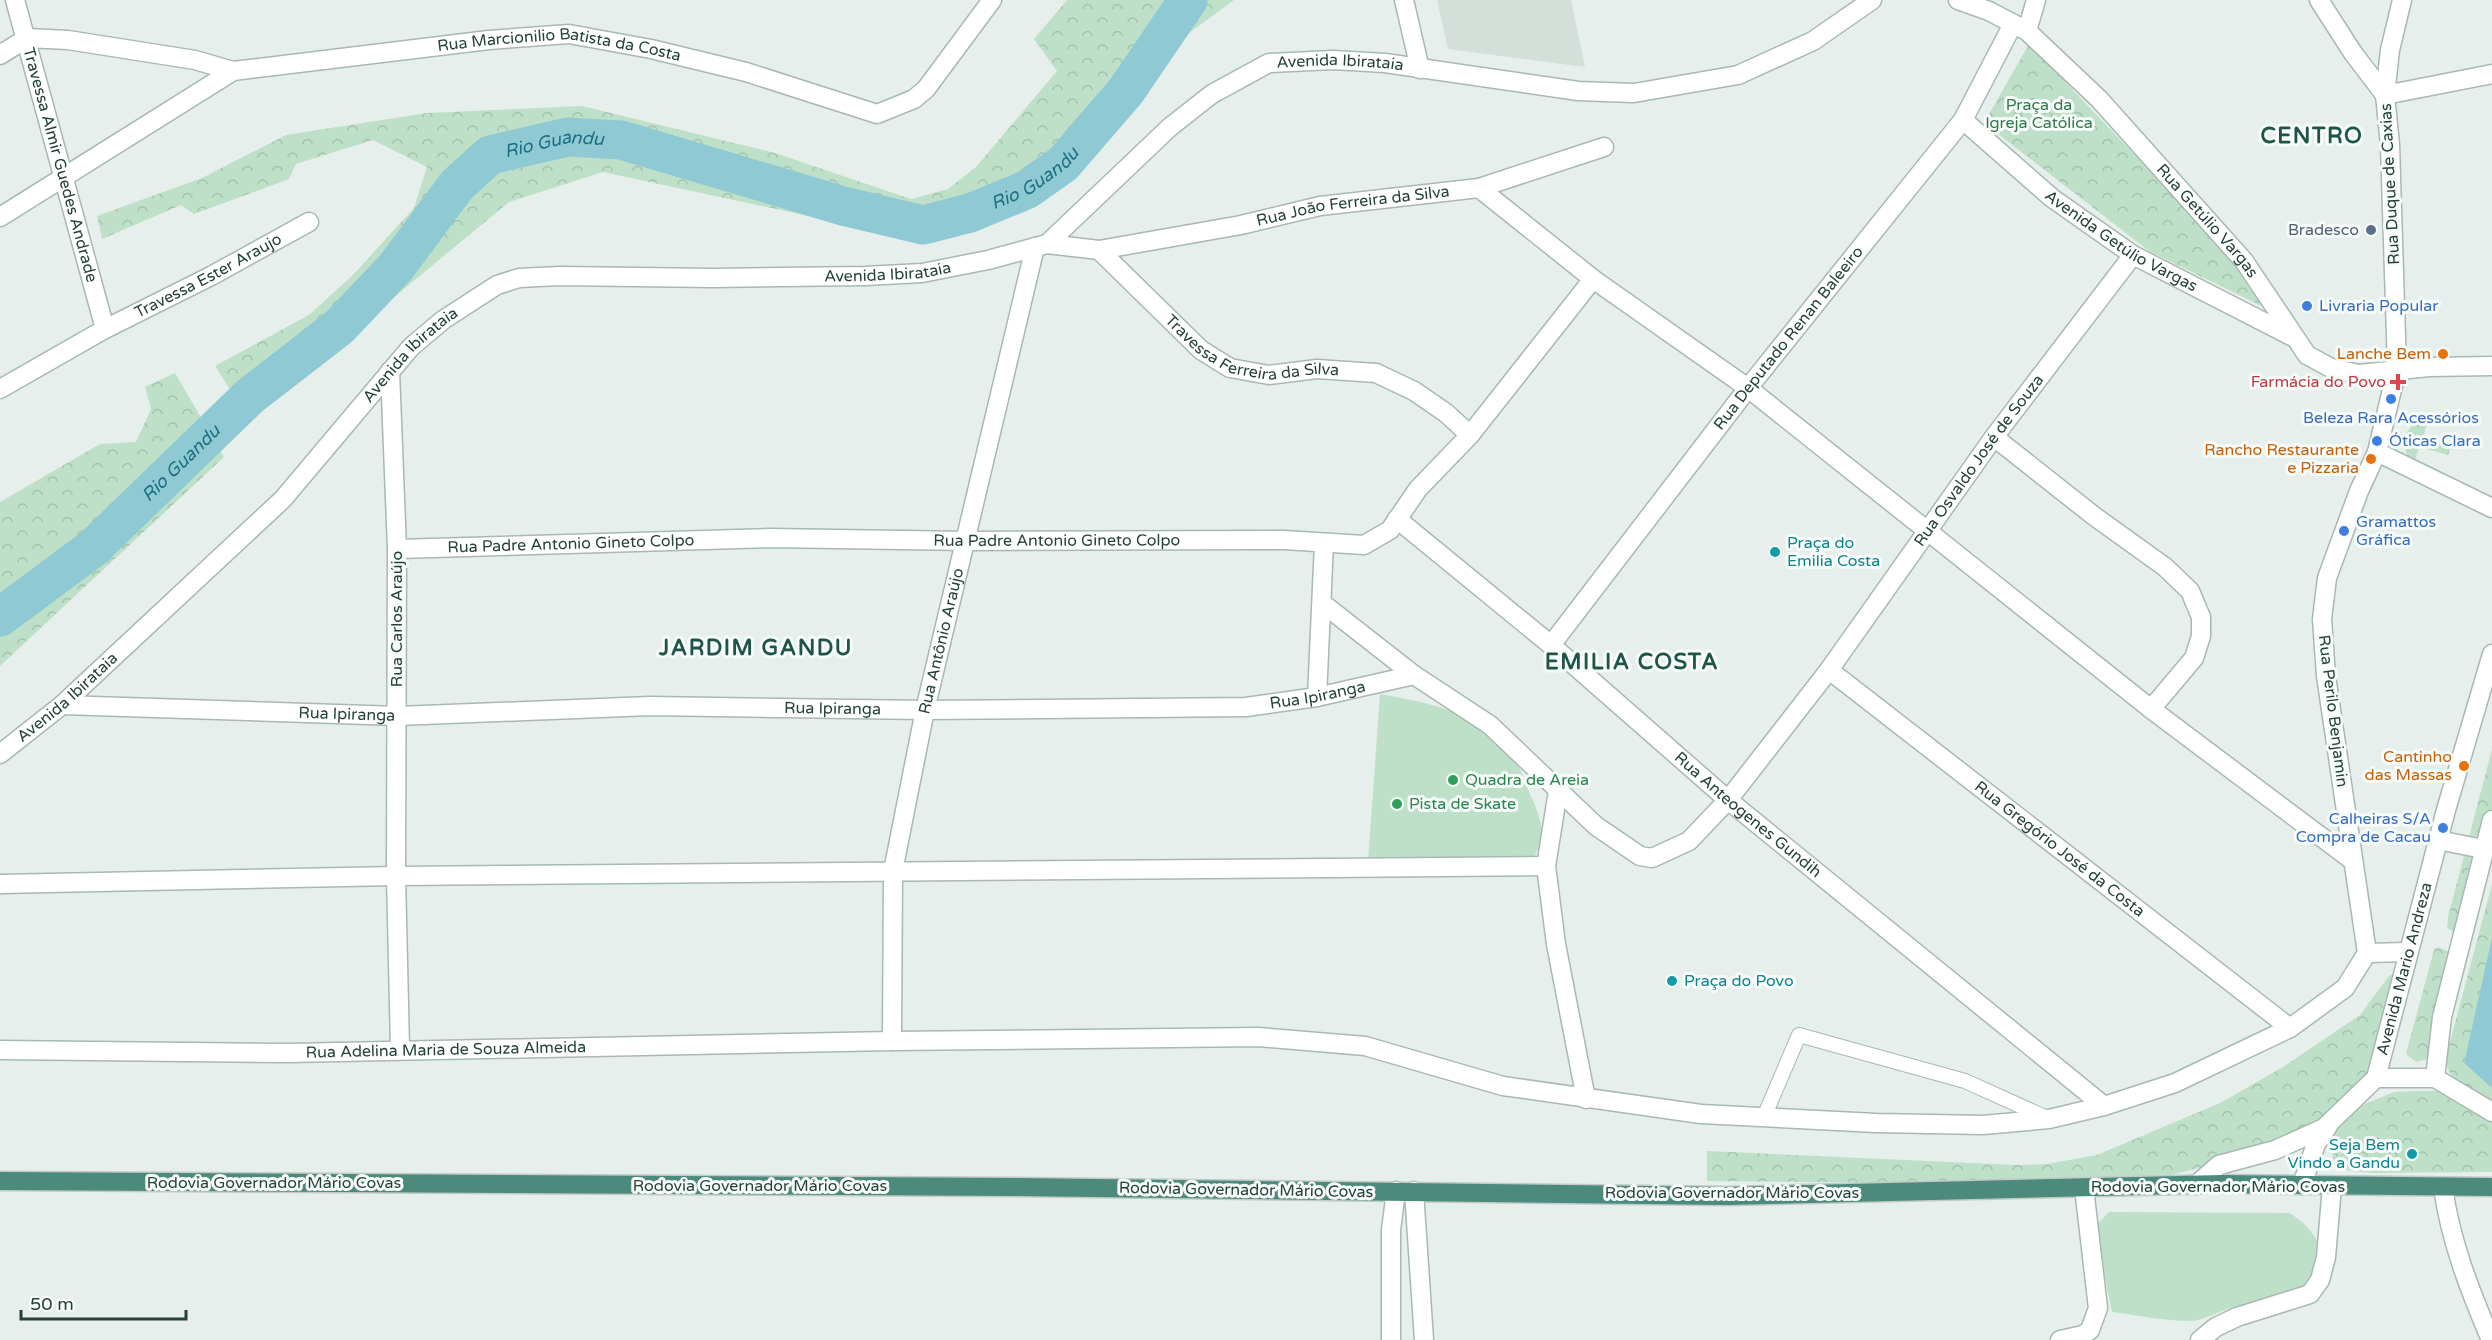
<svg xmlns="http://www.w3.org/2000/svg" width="2492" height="1340" viewBox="0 0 2492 1340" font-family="'Varela Round',sans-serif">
<defs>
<pattern id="forest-crowns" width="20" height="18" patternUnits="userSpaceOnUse" patternTransform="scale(1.5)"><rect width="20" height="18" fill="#bfe0c8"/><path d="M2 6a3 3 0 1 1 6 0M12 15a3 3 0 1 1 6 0" fill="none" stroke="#a4c1ad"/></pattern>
</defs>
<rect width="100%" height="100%" fill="#e6efeb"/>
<polygon fill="#d4dfda" points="1437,0 1571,0 1585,67 1448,49"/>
<g fill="#bfe0c8">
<path d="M 1380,694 C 1426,703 1474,710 1507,746 C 1517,757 1523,778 1529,792 C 1543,822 1547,835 1530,865 L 1368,862 Z"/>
<path d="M 2109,1212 L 2289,1213 C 2304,1221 2324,1240 2319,1260 C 2313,1284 2290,1302 2266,1305 C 2255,1306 2244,1305 2234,1307 C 2219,1310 2205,1321 2190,1321 C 2164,1321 2137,1315 2112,1312 L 2099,1248 L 2098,1223 Z"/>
</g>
<g fill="url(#forest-crowns)">
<polygon points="1067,0 1234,0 1169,48 1114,122 1058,182 1009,211 920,240 603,172 509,202 248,418 215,366 309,315 353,275 414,208 427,167 373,140 296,164 289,179 194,214 181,205 102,239 97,216 202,178 286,135 427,113 582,106 775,153 911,199 948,189 976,167 1057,71 1034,39"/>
<polygon points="2029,44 2294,322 2149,251 1984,123"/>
<polygon points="175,373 224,457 0,666 0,502 100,444 136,442 151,409 145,387"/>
<path d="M 2428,419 L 2423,438 L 2451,446 L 2448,455 L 2419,447 L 2414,464 C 2397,447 2403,423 2428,419 Z"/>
<polygon points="2492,749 2492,822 2456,933 2447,928 2448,917"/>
<path d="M 2492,884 L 2492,1106 C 2472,1095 2451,1084 2445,1061 Z"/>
<polygon points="2438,947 2452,953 2456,961 2427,1059 2416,1062 2406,1054 2434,950"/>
<polygon points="2395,972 2366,1077 2324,1126 2215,1164 2130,1185 1707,1181 1707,1151 2016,1165 2047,1164 2097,1155 2220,1103 2283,1067 2360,1015 2389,976"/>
<polygon points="2418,1091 2447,1091 2492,1121 2492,1172 2373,1173 2343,1170 2334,1163 2329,1138 2345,1115 2367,1103 2394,1092"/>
</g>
<polygon fill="#8ec9d4" points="2492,938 2492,1088 2464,1063"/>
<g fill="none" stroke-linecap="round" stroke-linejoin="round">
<path stroke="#8ec9d4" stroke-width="39" id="s1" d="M 0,617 L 93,548 L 250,396 L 339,327 L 396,267 L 457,185 L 490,155 L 568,137 L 621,140 L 843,206 L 923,225 L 970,213 L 1026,190 L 1063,164 L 1126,91 L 1188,0"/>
<g stroke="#a8b8b2" stroke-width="16">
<polyline id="service" points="1764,1117 1799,1035 1965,1081 2047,1118"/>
</g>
<g stroke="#a8b8b2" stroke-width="21">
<g id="minor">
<path id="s2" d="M 15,0 L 105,329"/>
<polyline points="1404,0 1420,69"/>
<path id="s3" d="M 1958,0 L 1989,11 L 2027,31 L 2099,99 L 2244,261 L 2307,355 L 2331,368 L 2359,374 L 2429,367 L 2492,366"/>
<polyline points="2319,0 2353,53 2385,95"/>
<polyline points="2027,31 2036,0"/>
<path id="s4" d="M 0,55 L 27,38 L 68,40 L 195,60 L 233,71 L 489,40 L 569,34 L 651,49 L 746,72 L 877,114 L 914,99 L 926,89 L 992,0"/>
<polyline points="2385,95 2492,74"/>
<path id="s5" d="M 1963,120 L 2052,198 L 2133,255 L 2293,337"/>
<polyline points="1479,188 1593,279 1748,388 2151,709 2352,860"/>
<polyline points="0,217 233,71"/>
<path id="s6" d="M 1047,244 L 1099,250 L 1201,350 L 1230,368 L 1269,375 L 1317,369 L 1376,373 L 1414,391 L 1446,413 L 1470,435"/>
<path id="s7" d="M 1099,250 L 1241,225 L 1320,206 L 1479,188 L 1604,147"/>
<polyline points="390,371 397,549 396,876 400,1048"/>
<path id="s8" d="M 0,389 L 105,329 L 211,276 L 309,222"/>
<polyline points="1994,437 2094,516 2165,567 2190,591 2201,617 2201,636 2194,658 2151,709"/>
<polyline points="2377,452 2492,508"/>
<path id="s9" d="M 1397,519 L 1551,645 L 1728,800 L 2104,1106"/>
<path id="s10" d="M 397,549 L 770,538 L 968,541 L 1284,540 L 1364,545 L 1390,530 L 1418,489 L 1470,435 L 1593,279"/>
<polyline points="1322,603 1414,675"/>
<path id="s11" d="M 1551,645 L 1748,388 L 1963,120 L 2013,24"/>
<path id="s12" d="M 1829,670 L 2290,1028"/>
<polyline points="1317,697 1324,543"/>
<path id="s13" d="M 62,705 L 398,716 L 650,706 L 925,710 L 1246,707 L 1317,697 L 1414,675 L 1490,725 L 1596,826 L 1640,856 L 1652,858 L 1689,841 L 1728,800 L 1829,670 L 1994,437 L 2133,255"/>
<path id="s14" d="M 0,754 L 62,705 L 283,499 L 411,347 L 443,320 L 497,285 L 519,278 L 559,276 L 713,278 L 865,276 L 922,273 L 988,260 L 1047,244 L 1170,127 L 1212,94 L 1269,63 L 1333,60 L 1385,63 L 1578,91 L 1634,93 L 1738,75 L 1813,41 L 1872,0"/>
<polyline points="1558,791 1546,866 1556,944 1586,1099"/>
<polyline points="2438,840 2483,849"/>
<polyline points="0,884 396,876 1546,866"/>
<polyline points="2367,953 2408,952"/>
<path id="s15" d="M 892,1041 L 893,871 L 925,710 L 1035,247"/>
<path id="s16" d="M 0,1050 L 289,1053 L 892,1041 L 1259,1037 L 1365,1046 L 1503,1086 L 1701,1114 L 1876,1123 L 1983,1125 L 2049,1119 L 2104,1106 L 2175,1083 L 2290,1028 L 2345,988 L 2367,953 L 2326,676 L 2322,619 L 2327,578 L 2359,491 L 2377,452 L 2397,369 L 2390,145 L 2385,95 L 2390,50 L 2402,0"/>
<polyline points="2376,1078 2435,1078 2492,1112"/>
<polyline points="2435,1078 2442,1017 2492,820"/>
<path id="s17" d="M 2196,1185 L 2219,1165 L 2275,1150 L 2324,1128 L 2376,1078 L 2446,810 L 2492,654"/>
<polyline points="2302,1185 2316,1144 2328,1126"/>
<path d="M 2443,1187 C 2450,1240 2470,1291 2491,1340"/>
<polyline points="1414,1191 1424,1340"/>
<polyline points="1391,1340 1391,1230 1396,1191"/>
<polyline points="2060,1340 2083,1335 2090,1330 2098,1308 2084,1188"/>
<polyline points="2200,1340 2216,1327 2237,1317 2310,1294 2320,1280 2326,1257 2332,1186"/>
</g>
</g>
<g stroke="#c2cac8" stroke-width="21">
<polyline id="trunk" points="0,1181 1013,1187 1726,1196 2222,1184 2492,1187"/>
</g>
<use href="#service" stroke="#fff" stroke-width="14"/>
<use href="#minor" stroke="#fff" stroke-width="18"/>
<use href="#trunk" stroke="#4c8a7c" stroke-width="18"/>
</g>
<circle fill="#5c6f8a" stroke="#f7fbf9" stroke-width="2" cx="2371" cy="230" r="6"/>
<g fill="#3f7fe0" stroke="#f7fbf9" stroke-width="2">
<circle cx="2307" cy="306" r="6"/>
<circle cx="2391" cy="399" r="6"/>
<circle cx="2377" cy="441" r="6"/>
<circle cx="2344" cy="531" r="6"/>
<circle cx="2443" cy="828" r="6"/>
</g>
<g fill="#e8710a" stroke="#f7fbf9" stroke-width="2">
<circle cx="2443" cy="354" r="6"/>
<circle cx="2371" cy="459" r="6"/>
<circle cx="2464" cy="766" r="6"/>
</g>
<path fill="#e0444e" stroke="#f7fbf9" stroke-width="2" d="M2395 373h6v6h6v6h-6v6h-6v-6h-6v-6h6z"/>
<g fill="#0f9aa8" stroke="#f7fbf9" stroke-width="2">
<circle cx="1775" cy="552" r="6"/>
<circle cx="1672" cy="981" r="6"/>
<circle cx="2412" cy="1154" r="6"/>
</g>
<g fill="#2e9e5b" stroke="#f7fbf9" stroke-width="2">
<circle cx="1453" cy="780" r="6"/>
<circle cx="1397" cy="804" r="6"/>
</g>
<g text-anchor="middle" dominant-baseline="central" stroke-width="6" stroke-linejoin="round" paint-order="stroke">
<g font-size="16" fill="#24423a" stroke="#f7fbf9">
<text stroke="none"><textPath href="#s4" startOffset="570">Rua Marcionilio Batista da Costa</textPath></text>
<text stroke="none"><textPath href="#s14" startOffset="1600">Avenida Ibirataia</textPath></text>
<text stroke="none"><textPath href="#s2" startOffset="171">Travessa Almir Guedes Andrade</textPath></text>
<text transform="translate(2390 184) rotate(-93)">Rua Duque de Caxias</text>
<text stroke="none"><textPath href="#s7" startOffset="258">Rua João Ferreira da Silva</textPath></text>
<text stroke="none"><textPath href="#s3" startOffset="338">Rua Getúlio Vargas</textPath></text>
<text stroke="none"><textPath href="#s5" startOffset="200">Avenida Getúlio Vargas</textPath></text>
<text stroke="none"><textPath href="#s14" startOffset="1078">Avenida Ibirataia</textPath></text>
<text stroke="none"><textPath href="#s8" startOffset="237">Travessa Ester Araujo</textPath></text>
<text stroke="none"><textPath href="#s11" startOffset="388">Rua Deputado Renan Baleeiro</textPath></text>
<text stroke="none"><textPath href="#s6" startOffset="244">Travessa Ferreira da Silva</textPath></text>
<text stroke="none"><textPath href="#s14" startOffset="574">Avenida Ibirataia</textPath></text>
<text stroke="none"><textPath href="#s13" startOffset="2178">Rua Osvaldo José de Souza</textPath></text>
<text stroke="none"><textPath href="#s10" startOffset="660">Rua Padre Antonio Gineto Colpo</textPath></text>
<text stroke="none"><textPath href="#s10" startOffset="174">Rua Padre Antonio Gineto Colpo</textPath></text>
<text transform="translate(397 619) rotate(-90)">Rua Carlos Araújo</text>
<text stroke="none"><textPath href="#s15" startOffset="405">Rua Antônio Araújo</textPath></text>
<text stroke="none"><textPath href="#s13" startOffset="1257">Rua Ipiranga</textPath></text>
<text stroke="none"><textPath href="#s14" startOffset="88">Avenida Ibirataia</textPath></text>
<text stroke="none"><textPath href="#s13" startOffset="771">Rua Ipiranga</textPath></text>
<text transform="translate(2333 711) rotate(83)">Rua Perilo Benjamin</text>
<text stroke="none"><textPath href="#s13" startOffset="285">Rua Ipiranga</textPath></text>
<text stroke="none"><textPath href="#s9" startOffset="459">Rua Anteogenes Gundih</textPath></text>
<text stroke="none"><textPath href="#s12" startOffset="292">Rua Gregório José da Costa</textPath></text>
<text stroke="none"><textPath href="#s17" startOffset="327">Avenida Mario Andreza</textPath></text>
<text stroke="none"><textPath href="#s16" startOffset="446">Rua Adelina Maria de Souza Almeida</textPath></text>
<text x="274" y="1183">Rodovia Governador Mário Covas</text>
<text x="760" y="1186">Rodovia Governador Mário Covas</text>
<text x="2218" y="1187">Rodovia Governador Mário Covas</text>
<text transform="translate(1246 1190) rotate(1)">Rodovia Governador Mário Covas</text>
<text x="1732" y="1193">Rodovia Governador Mário Covas</text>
</g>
<g font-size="16" fill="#2d7a4b" stroke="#f7fbf9">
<text x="2039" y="105">Praça da<tspan x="2039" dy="18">Igreja Católica</tspan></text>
</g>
<g font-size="16" fill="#4e5e75" stroke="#f7fbf9" text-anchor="end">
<text x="2359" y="230">Bradesco</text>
</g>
<g font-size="16" fill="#366cbe" stroke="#f7fbf9" text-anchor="start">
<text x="2319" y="306">Livraria Popular</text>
<text x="2391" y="418" text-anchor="middle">Beleza Rara Acessórios</text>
<text x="2389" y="441">Óticas Clara</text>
<text x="2356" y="522">Gramattos<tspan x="2356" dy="18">Gráfica</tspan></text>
<text x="2431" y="819" text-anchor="end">Calheiras S/A<tspan x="2431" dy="18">Compra de Cacau</tspan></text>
</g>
<g font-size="16" fill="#c56008" stroke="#f7fbf9" text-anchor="end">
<text x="2431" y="354">Lanche Bem</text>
<text x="2359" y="450">Rancho Restaurante<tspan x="2359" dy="18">e Pizzaria</tspan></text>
<text x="2452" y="757">Cantinho<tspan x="2452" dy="18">das Massas</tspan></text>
</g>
<g font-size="16" fill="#be3a42" stroke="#f7fbf9" text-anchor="end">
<text x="2386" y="382">Farmácia do Povo</text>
</g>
<g font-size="16" fill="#0d838f" stroke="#f7fbf9" text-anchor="start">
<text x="1787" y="543">Praça do<tspan x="1787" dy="18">Emilia Costa</tspan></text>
<text x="1684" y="981">Praça do Povo</text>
<text x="2400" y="1145" text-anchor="end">Seja Bem<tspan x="2400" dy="18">Vindo a Gandu</tspan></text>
</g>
<g font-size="16" fill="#27864d" stroke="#f7fbf9" text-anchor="start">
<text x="1465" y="780">Quadra de Areia</text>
<text x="1409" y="804">Pista de Skate</text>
</g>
<g font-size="18" font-style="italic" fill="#1c6f80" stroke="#f7fbf9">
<text stroke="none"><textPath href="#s1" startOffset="742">Rio Guandu</textPath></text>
<text stroke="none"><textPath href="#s1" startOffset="1246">Rio Guandu</textPath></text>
<text stroke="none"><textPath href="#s1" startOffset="238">Rio Guandu</textPath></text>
</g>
<g font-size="22" font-weight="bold" letter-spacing="1.5" fill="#1f5548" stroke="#f7fbf9">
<text x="2312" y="136">CENTRO</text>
<text x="756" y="648">JARDIM GANDU</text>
<text x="1632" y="662">EMILIA COSTA</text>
</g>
</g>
<path d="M21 1310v9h165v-9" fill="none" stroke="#24423a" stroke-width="3"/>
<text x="30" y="1310" font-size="18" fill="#24423a" stroke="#f7fbf9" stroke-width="4.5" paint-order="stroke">50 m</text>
</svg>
